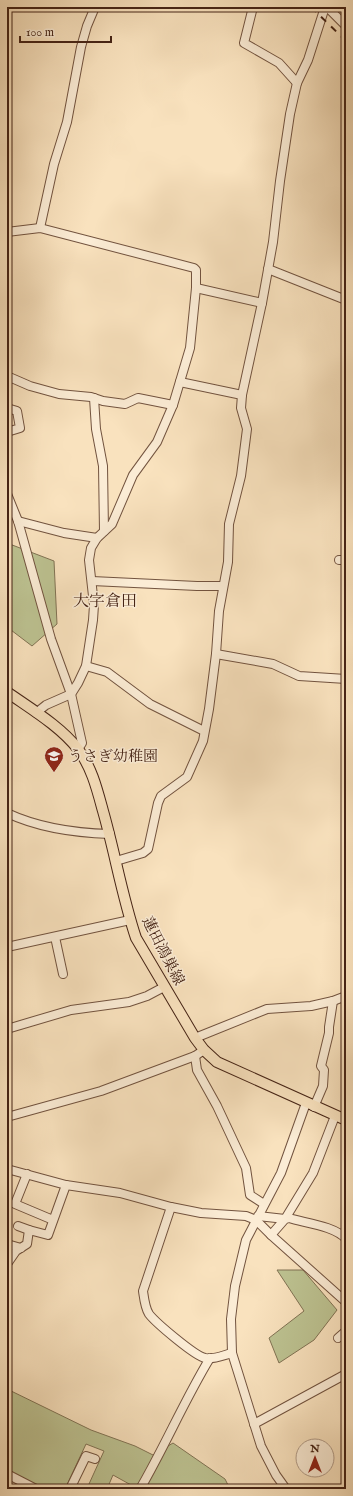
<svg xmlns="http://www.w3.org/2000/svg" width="353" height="1496" viewBox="0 0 353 1496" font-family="'IM FELL English','Noto Serif JP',serif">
<rect width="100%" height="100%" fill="#f9e2be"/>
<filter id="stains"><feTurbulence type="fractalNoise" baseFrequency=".005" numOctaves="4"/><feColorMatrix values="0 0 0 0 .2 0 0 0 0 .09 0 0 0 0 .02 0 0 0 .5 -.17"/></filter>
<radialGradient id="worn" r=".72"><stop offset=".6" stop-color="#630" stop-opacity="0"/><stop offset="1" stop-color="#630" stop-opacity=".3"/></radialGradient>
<g fill="#bdc392" stroke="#817354">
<polygon points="7,543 54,561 57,624 32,646 7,627"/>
<polygon points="277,1270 303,1270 337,1310 314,1340 279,1363 269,1338 304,1311"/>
<polygon points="7,1389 91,1430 135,1446 153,1455 173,1443 225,1479 230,1489 130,1489 131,1485 113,1475 107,1489 92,1489 89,1484 104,1451 86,1444 65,1489 44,1489 7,1471"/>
</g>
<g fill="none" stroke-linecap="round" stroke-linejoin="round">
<g stroke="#72533f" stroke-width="10">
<g id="minor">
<polyline points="253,7 244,43 279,63 297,83"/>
<polyline points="327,7 346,26"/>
<polyline points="40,228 54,164 67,122 81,47 87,26 95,7"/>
<polyline points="7,232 40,228 194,268 196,270 196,288 190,348 173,405 157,442 133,475 112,524 97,538 91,548 89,560 94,605 93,620 86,666 78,683 71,694 46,705 36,713"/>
<polyline points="268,269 346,300"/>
<polyline points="196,288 262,303"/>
<polyline points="7,376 30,386 59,394 91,397 103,401 125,404 138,398 173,405"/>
<polyline points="180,382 242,395"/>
<polyline points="94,398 96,429 103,466 104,531"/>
<polyline points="7,408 17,411 20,428 7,432"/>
<polyline points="7,494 18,521 51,639 71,694 82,743 78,749"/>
<polyline points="18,521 64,533 97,538"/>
<polyline points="339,560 346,560"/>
<polyline points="92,581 197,586 223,586"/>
<polyline points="216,654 273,664 299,676 346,679"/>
<polyline points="86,666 107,672 150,704 204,731"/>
<path d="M 7,813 C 39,828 75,833 110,834"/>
<polyline points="116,861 143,853 148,849 158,803 161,796 187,777 203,741 209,709 216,654 219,611 228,562 229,524 241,476 247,429 241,408 242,395 262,303 273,242 280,181 290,114 297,83 308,60 325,7"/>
<polyline points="55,937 63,974"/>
<polyline points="7,947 130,920"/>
<polyline points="7,1029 71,1010 129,1002 147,996 164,987"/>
<polyline points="195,1038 267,1009 311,1006 333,1001 346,996"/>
<polyline points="195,1056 197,1070 217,1106 246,1168 250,1195 264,1204"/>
<polyline points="314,1107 323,1086 324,1070 321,1066 329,1033 329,1027 333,1001"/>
<polyline points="7,1117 101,1091 195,1056 204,1050"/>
<polyline points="7,1169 66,1185 120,1193 171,1207 201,1213 246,1216 256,1220 271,1235 346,1302"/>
<polyline points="27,1174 15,1204 53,1220"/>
<path d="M 171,1207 L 143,1291 C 144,1298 145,1308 149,1314 C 156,1323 195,1356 205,1358 C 213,1360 224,1355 232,1353"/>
<polyline points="258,1216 285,1219 313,1173 335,1116"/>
<polyline points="18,1226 29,1230"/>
<path d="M 271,1235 L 285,1219 L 289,1218 C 305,1223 335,1226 346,1239"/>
<polyline points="7,1244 21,1248"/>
<polyline points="7,1264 16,1251 27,1244 29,1230 48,1235 66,1185"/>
<polyline points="338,1338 346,1331"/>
<polyline points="254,1424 346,1374"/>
<polyline points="7,1474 36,1489"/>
<polyline points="70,1489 86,1456 95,1459"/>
<path d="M 140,1489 C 165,1446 184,1401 210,1358"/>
<polyline points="286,1489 276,1475 261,1446 232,1353 231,1319 235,1286 246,1240 281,1173 306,1103"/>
</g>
</g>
<g stroke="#452315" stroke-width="12">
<path id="major" d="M 7,692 C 31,709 60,726 78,749 C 92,768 97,789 103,811 C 115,853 122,896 136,938 L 195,1038 L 204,1050 L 217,1062 L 346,1120"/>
</g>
<use href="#minor" stroke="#fbecd5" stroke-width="8"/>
<use href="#major" stroke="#f9e2be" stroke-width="10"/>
<polyline stroke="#452315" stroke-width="2" stroke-dasharray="7 7" stroke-linecap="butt" points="311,7 346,41"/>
</g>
<defs>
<g id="school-pin" transform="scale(1)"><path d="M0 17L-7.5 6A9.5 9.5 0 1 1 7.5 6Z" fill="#8f2418" stroke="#fbecd5"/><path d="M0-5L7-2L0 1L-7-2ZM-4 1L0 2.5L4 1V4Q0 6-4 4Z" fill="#fff"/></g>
</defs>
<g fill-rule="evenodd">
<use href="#school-pin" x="54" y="756"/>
</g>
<g text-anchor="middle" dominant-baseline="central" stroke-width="3" stroke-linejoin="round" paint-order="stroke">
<g font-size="15" fill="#452315" stroke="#fbecd5" text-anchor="start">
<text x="68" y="756">うさぎ幼稚園</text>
</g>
<g font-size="15" fill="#452315" stroke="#fbecd5">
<text transform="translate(163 951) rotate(63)">蓮田鴻巣線</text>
</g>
<g font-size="16" fill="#452315" stroke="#fbecd5">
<text x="105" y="602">大字倉田</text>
</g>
</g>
<rect width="353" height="1496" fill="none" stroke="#f9e2be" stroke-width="24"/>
<rect x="8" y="8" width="337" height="1480" fill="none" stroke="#452315" stroke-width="2"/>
<rect x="12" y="12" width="329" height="1472" fill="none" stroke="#452315"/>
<g transform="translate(315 1458)"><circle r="19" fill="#fbecd5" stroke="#b29c88"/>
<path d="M0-3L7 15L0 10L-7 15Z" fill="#8f2418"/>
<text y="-6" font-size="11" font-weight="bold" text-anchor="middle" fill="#452315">N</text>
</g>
<path d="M20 36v6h91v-6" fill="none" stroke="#452315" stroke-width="2"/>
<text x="26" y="36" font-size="12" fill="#452315" stroke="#fbecd5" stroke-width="3" paint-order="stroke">100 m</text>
<rect width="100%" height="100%" filter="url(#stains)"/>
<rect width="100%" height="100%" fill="url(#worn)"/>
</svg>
